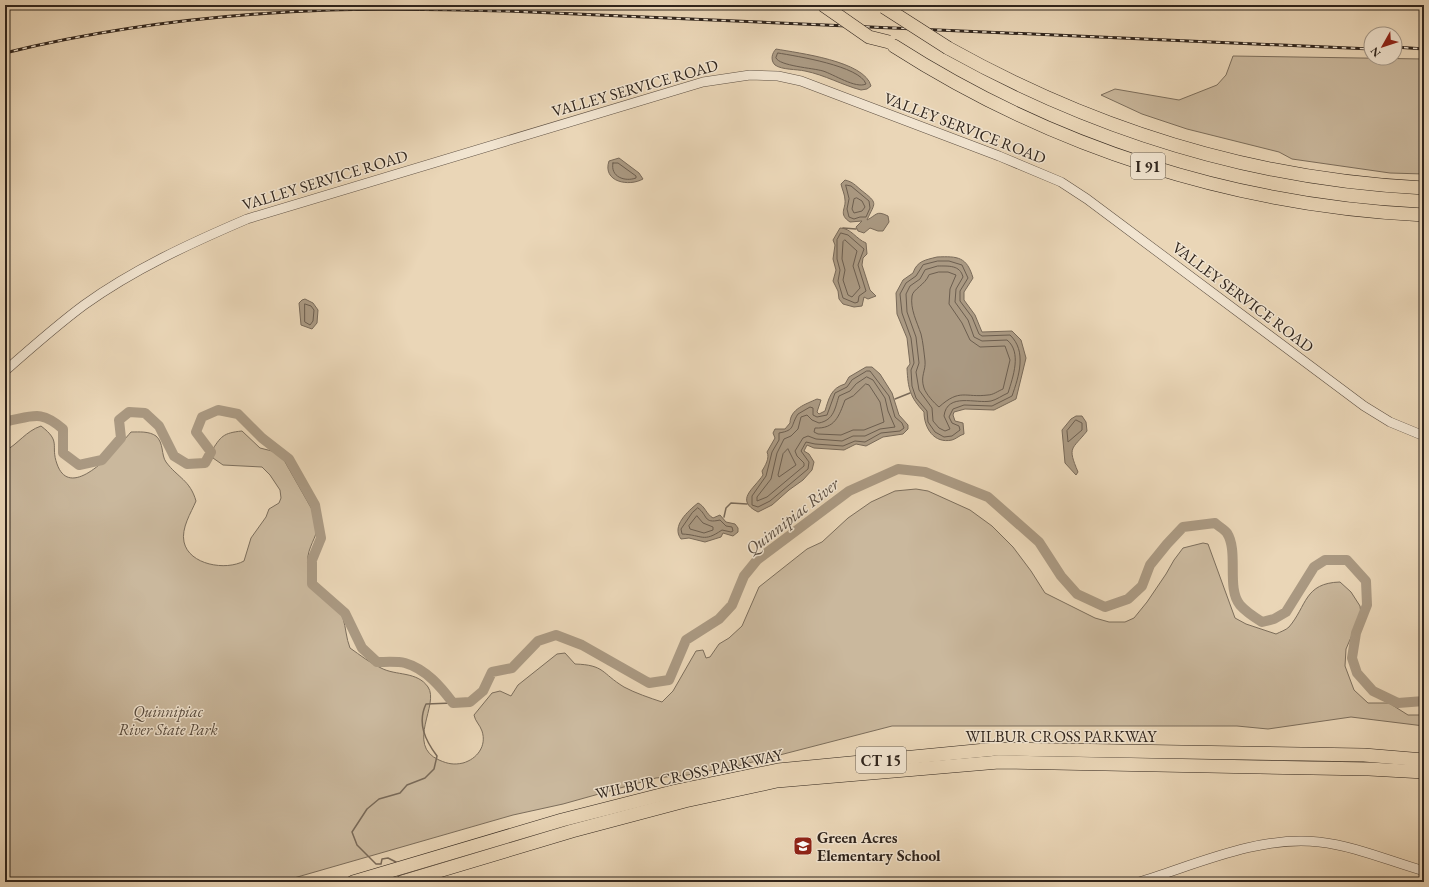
<svg xmlns="http://www.w3.org/2000/svg" width="1429" height="887" viewBox="0 0 1429 887" font-family="'EB Garamond',serif">
<rect width="100%" height="100%" fill="#ead6b7"/>
<filter id="stains"><feTurbulence type="fractalNoise" baseFrequency=".005" numOctaves="4"/><feColorMatrix values="0 0 0 0 .2 0 0 0 0 .09 0 0 0 0 .02 0 0 0 .5 -.17"/></filter>
<radialGradient id="worn" r=".72"><stop offset=".6" stop-color="#630" stop-opacity="0"/><stop offset="1" stop-color="#630" stop-opacity=".3"/></radialGradient>
<g fill="#cab89d" stroke="#7c6e5c">
<polygon points="1233,56 1424,59 1424,174 1390,173 1292,159 1279,152 1187,129 1142,114 1101,95 1115,89 1179,100 1217,85 1226,75"/>
<path d="M 41,426 C 62,442 50,445 57,464 C 71,504 118,447 131,432 C 139,432 149,431 156,436 C 164,443 161,455 166,462 C 178,478 190,480 196,501 C 191,513 181,528 184,542 C 189,565 226,571 244,561 L 251,538 L 266,517 L 269,509 L 279,503 L 281,498 L 280,490 L 270,475 L 262,467 L 223,465 L 213,458 L 211,452 C 221,436 223,433 242,431 L 260,448 L 280,453 L 318,520 C 319,534 310,543 308,556 C 303,591 333,593 343,618 C 346,628 346,638 350,648 C 360,655 370,663 381,668 C 396,676 417,671 428,687 C 440,704 405,745 439,760 C 448,764 454,765 463,763 C 477,759 487,746 482,731 C 480,725 475,721 474,715 L 492,693 L 500,691 L 511,696 L 518,685 L 557,654 L 565,653 L 575,664 C 605,665 601,673 624,687 C 635,693 650,698 662,702 L 673,691 L 696,651 L 703,650 L 706,658 L 710,657 L 719,644 L 729,638 L 742,626 L 759,587 L 807,549 L 822,542 L 848,518 L 871,502 L 895,491 L 916,489 L 928,491 L 970,510 L 992,526 L 1013,547 L 1031,571 L 1045,593 L 1095,618 L 1109,622 L 1125,622 L 1134,618 L 1147,602 L 1166,574 L 1174,560 L 1183,548 L 1203,543 L 1208,544 L 1235,618 L 1246,624 L 1276,634 C 1280,632 1286,630 1289,627 C 1307,606 1304,583 1340,582 L 1351,592 L 1360,606 L 1361,614 L 1346,649 L 1345,666 L 1354,690 L 1368,703 L 1389,703 L 1408,715 L 1424,715 L 1424,726 L 1351,717 L 1268,729 L 1237,726 L 892,726 L 741,765 L 687,775 L 656,778 L 563,804 L 513,815 L 280,882 L 5,882 L 5,451 C 18,444 26,431 41,426 Z"/>
</g>
<g fill="#aa9982" stroke="#796a59">
<path d="M 776,49 C 798,53 865,61 871,86 L 867,89 L 861,90 C 842,85 825,75 805,71 C 796,69 782,70 775,65 C 770,60 772,53 776,49 Z"/>
<path d="M 619,158 L 639,173 L 643,179 C 629,187 602,182 609,161 Z"/>
<path d="M 845,180 C 853,182 855,185 861,190 C 879,204 875,202 867,220 C 877,215 876,210 888,216 L 889,222 L 883,231 L 878,231 L 870,228 L 864,233 L 858,231 L 856,227 L 862,221 L 850,222 C 838,214 846,209 845,200 C 845,195 842,189 841,184 Z"/>
<path d="M 840,228 C 851,228 856,239 866,243 L 867,254 L 863,258 L 862,265 L 870,290 L 876,296 L 868,299 L 864,297 L 862,306 L 854,307 L 843,304 L 839,299 L 838,291 L 833,281 L 836,270 L 833,259 L 835,245 L 833,240 Z"/>
<path d="M 937,257 C 958,256 967,257 973,278 L 964,292 L 964,300 L 975,315 L 982,332 L 1012,331 L 1021,340 L 1026,358 L 1016,399 L 994,410 L 965,409 L 954,412 L 953,415 L 955,421 L 963,423 L 964,434 C 960,435 956,439 952,440 C 934,444 924,428 924,412 C 910,397 908,389 907,368 L 910,364 L 907,338 L 897,314 L 896,293 L 903,280 L 913,273 C 917,261 925,260 937,257 Z"/>
<polygon points="305,299 313,303 318,310 317,323 312,329 301,325 299,303 302,300"/>
<path d="M 866,367 L 872,367 L 880,374 L 892,393 L 899,415 L 908,425 L 908,429 L 903,434 L 883,437 L 866,446 L 856,444 L 844,450 L 814,448 L 807,445 L 804,451 L 809,454 L 814,462 L 812,470 L 803,480 L 789,490 L 772,505 L 758,512 C 734,500 754,489 763,475 L 762,471 C 765,466 770,458 767,452 L 775,438 L 773,433 L 775,429 L 785,429 L 790,423 C 790,409 806,404 817,399 L 821,400 L 817,412 L 819,414 L 825,411 C 829,398 831,388 845,384 L 849,377 Z"/>
<path d="M 1076,416 L 1082,416 L 1086,422 L 1087,431 C 1072,450 1067,446 1078,472 L 1076,475 L 1065,463 L 1062,430 L 1071,419 Z"/>
<path d="M 698,503 C 705,506 706,514 713,518 L 720,515 L 726,522 L 735,524 L 738,528 L 738,532 L 733,536 L 723,533 L 721,537 L 705,542 L 689,538 L 681,539 C 671,526 688,511 698,503 Z"/>
</g>
<g fill="none" stroke-linecap="round" stroke-linejoin="round">
<g stroke="#6c5e4f" stroke-width="1">
<path d="M 778,53 C 796,56 860,66 866,84 C 856,89 833,74 823,71 C 813,68 779,66 776,58 Z"/>
<path d="M 613,163 L 618,163 L 636,176 L 636,178 C 625,182 610,177 613,163 Z"/>
<polygon points="846,185 851,186 869,201 870,208 866,217 860,217 854,219 849,217 847,209 849,199"/>
<polygon points="857,198 862,201 865,207 862,211 854,213 852,209 854,199"/>
<polygon points="841,233 848,235 864,249 858,265 866,291 859,296 858,302 855,303 843,298 838,281 840,270 837,259 837,240"/>
<polygon points="845,240 857,251 853,266 860,288 852,297 848,295 843,280 845,270 842,259 843,242"/>
<path d="M 938,261 L 949,261 L 962,265 L 968,278 L 960,291 L 960,301 L 972,317 L 979,334 L 982,336 L 1010,335 C 1027,351 1019,376 1012,396 L 992,406 L 964,405 L 953,409 L 949,417 L 952,423 L 959,426 L 960,430 L 952,436 L 944,437 L 935,432 L 928,422 L 927,411 L 916,398 L 912,386 L 911,370 L 914,363 L 911,338 L 902,313 L 900,294 L 906,283 L 916,276 L 923,265 Z"/>
<path d="M 938,266 C 949,266 960,265 963,277 L 956,289 L 955,302 L 968,320 L 974,337 L 982,341 L 1007,340 C 1022,352 1013,377 1008,393 C 1003,395 996,400 991,401 C 976,404 947,392 944,416 L 950,429 L 945,431 L 939,428 L 933,421 L 932,408 L 919,390 L 916,372 L 919,363 L 916,337 L 907,312 L 906,294 L 910,286 L 920,279 L 925,270 Z"/>
<path d="M 939,272 L 948,272 L 956,275 L 950,289 L 949,304 L 962,323 L 970,340 L 980,347 L 1005,346 L 1010,360 L 1003,389 C 998,391 993,395 988,395 C 965,398 960,388 939,407 C 934,403 926,394 924,388 C 920,376 926,371 925,361 C 924,352 923,342 921,334 C 917,322 910,309 912,296 C 913,289 925,285 929,275 Z"/>
<polygon points="305,304 311,306 314,310 313,321 310,325 305,322"/>
<path d="M 867,371 L 870,371 L 889,396 L 895,417 L 902,423 L 904,428 L 900,431 L 881,433 L 865,442 L 855,441 L 843,446 L 815,444 L 806,442 L 801,451 L 809,462 L 808,469 L 770,501 L 758,507 L 752,505 L 752,496 L 766,476 L 772,452 L 779,440 L 779,433 C 796,430 790,426 798,414 L 810,407 L 813,408 L 813,415 L 817,417 L 827,415 L 835,393 L 847,387 L 852,380 Z"/>
<path d="M 867,377 L 873,380 L 885,398 L 888,411 L 895,427 L 880,429 L 865,436 L 853,436 L 842,441 L 816,439 L 808,436 L 803,438 L 795,451 L 797,456 L 804,463 L 804,466 L 767,497 L 757,501 L 757,497 L 771,479 L 777,453 L 784,439 L 791,436 L 798,429 L 801,417 L 807,415 L 812,420 L 819,423 C 834,420 835,408 839,396 L 850,391 L 856,384 Z"/>
<path d="M 866,384 L 869,385 L 880,402 L 884,422 L 864,430 L 853,430 L 841,435 L 818,434 L 814,432 L 815,428 C 835,429 839,416 845,400 L 853,396 Z"/>
<polygon points="1076,420 1082,423 1082,430 1068,442 1067,431"/>
<polygon points="788,449 796,465 779,477 778,475 783,454"/>
<path d="M 698,508 C 708,515 703,524 720,520 L 726,526 L 732,527 L 733,531 L 731,532 L 722,530 C 703,543 703,535 682,534 L 681,529 L 692,513 Z"/>
<polygon points="697,516 703,523 713,527 713,530 704,533 690,529 689,526"/>
</g>
<g stroke="#796a59" stroke-width="1.5">
<polyline points="843,228 856,229"/>
<polyline points="895,399 910,393"/>
<polyline points="724,517 726,508 731,503 747,504"/>
<path d="M 396,862 L 388,858 L 382,859 L 381,864 L 376,864 L 357,845 L 352,832 L 367,809 L 379,799 L 400,793 L 407,785 L 425,778 L 434,769 L 437,756 C 425,740 417,723 426,704 L 453,703"/>
</g>
<path stroke="#aa9982" stroke-width="10" d="M 5,423 L 8,421 C 34,416 41,410 63,429 L 63,453 L 79,465 L 102,460 L 121,438 L 119,420 L 129,412 L 145,413 L 159,426 L 174,456 L 187,464 L 205,463 L 211,452 L 196,432 L 202,417 L 218,410 L 238,414 L 262,438 L 289,459 L 315,505 L 321,538 L 312,560 L 312,584 L 345,613 L 362,648 L 377,662 C 386,662 397,661 405,663 C 426,669 441,687 453,703 L 470,702 L 483,691 L 492,672 L 512,668 L 538,641 L 556,635 L 582,645 L 649,683 L 669,680 L 686,640 L 719,619 L 732,605 L 744,576 L 757,560 L 849,491 L 898,469 L 925,472 L 988,497 L 1039,542 L 1061,576 L 1077,594 L 1105,607 L 1128,599 L 1142,586 L 1150,565 L 1167,544 L 1183,527 L 1215,523 C 1218,526 1224,529 1227,533 C 1239,552 1226,588 1240,605 C 1246,612 1254,617 1262,622 L 1274,619 L 1286,612 L 1314,567 L 1325,560 L 1347,560 L 1366,581 L 1367,605 L 1356,633 L 1352,658 L 1357,673 L 1373,691 L 1398,703 L 1424,701"/>
<g stroke="#5e5043" stroke-width="10">
<g id="minor">
<path d="M 5,371 C 31,348 57,325 84,305 C 134,269 191,243 247,219 L 703,82 L 750,75 L 778,76 L 801,81 L 999,156 L 1061,182 L 1087,199 L 1364,406 L 1390,422 L 1424,436"/>
<path d="M 1139,882 C 1195,865 1259,835 1319,842 C 1355,846 1389,861 1424,871"/>
</g>
</g>
<g stroke="#2f241c" stroke-width="14">
<g id="highway">
<path d="M 894,46 C 1053,148 1235,206 1424,215"/>
<path d="M 948,48 C 1095,130 1256,180 1424,188"/>
<polyline points="353,882 562,820 676,791 778,770 996,749 1364,755 1424,760"/>
<polyline points="402,882 572,831 685,801 777,781 999,762 1369,769 1424,772"/>
</g>
</g>
<use href="#minor" stroke="#f1e4d0" stroke-width="9"/>
<use href="#highway" stroke="#ead6b7" stroke-width="13"/>
<g stroke="#2f241c" stroke-width="3">
<g id="rail">
<polyline points="1395,47 1424,49"/>
<path d="M 5,53 C 110,27 221,14 329,10 C 389,8 448,10 508,11 L 1371,49"/>
</g>
</g>
<use href="#rail" stroke="#f1e4d0" stroke-width="1.5" stroke-dasharray="4.5" stroke-linecap="butt"/>
<g stroke="#2f241c" stroke-width="14" stroke-linecap="butt">
<g id="highway-bridge">
<polyline points="823,5 869,37 889,42"/>
<polyline points="884,7 948,48"/>
</g>
</g>
<use href="#highway-bridge" stroke="#ead6b7" stroke-width="13"/>
</g>
<defs>
<g id="school-square" transform="scale(1)"><rect x="-9" y="-9" width="18" height="18" rx="4" fill="#8f2418" stroke="#f1e4d0"/><path d="M0-5L7-2L0 1L-7-2ZM-4 1L0 2.5L4 1V4Q0 6-4 4Z" fill="#fff"/></g>
</defs>
<g fill-rule="evenodd">
<use href="#school-square" x="803" y="846"/>
</g>
<g text-anchor="middle" dominant-baseline="central" stroke-width="3" stroke-linejoin="round" paint-order="stroke">
<g fill="#f1e4d0" stroke="#695e52" stroke-width="1">
<rect x="1131" y="153" width="34" height="26" rx="3"/>
<rect x="856" y="747" width="50" height="26" rx="3"/>
</g>
<g font-size="15" font-weight="bold" fill="#2f241c">
<text x="1148" y="166">I 91</text>
<text x="881" y="760">CT 15</text>
</g>
<g font-size="16" fill="#2f241c" stroke="#f1e4d0">
<text transform="translate(635 88) rotate(-16)">VALLEY SERVICE ROAD</text>
<text transform="translate(965 128) rotate(21)">VALLEY SERVICE ROAD</text>
<text transform="translate(325 180) rotate(-17)">VALLEY SERVICE ROAD</text>
<text transform="translate(1243 297) rotate(37)">VALLEY SERVICE ROAD</text>
<text x="1061" y="736">WILBUR CROSS PARKWAY</text>
<text transform="translate(689 774) rotate(-12)">WILBUR CROSS PARKWAY</text>
</g>
<g font-size="16" font-style="italic" fill="#56493c" stroke="#f1e4d0">
<text x="168" y="711">Quinnipiac<tspan x="168" dy="18">River State Park</tspan></text>
</g>
<g font-size="16" font-weight="bold" fill="#2f241c" stroke="#f1e4d0" text-anchor="start">
<text x="817" y="837">Green Acres<tspan x="817" dy="18">Elementary School</tspan></text>
</g>
<g font-size="17" font-style="italic" fill="#5a4d40" stroke="#f1e4d0">
<text transform="translate(792 516) rotate(-38)">Quinnipiac River</text>
</g>
</g>
<rect width="1429" height="887" fill="none" stroke="#ead6b7" stroke-width="20"/>
<rect x="6" y="6" width="1417" height="875" fill="none" stroke="#2f241c" stroke-width="2"/>
<rect x="10" y="10" width="1409" height="867" fill="none" stroke="#2f241c"/>
<g transform="translate(1383 46) rotate(231)"><circle r="19" fill="#f1e4d0" stroke="#a39788"/>
<path d="M0-3L7 15L0 10L-7 15Z" fill="#8f2418"/>
<text y="-6" font-size="11" font-weight="bold" text-anchor="middle" fill="#2f241c">N</text>
</g>
<rect width="100%" height="100%" filter="url(#stains)"/>
<rect width="100%" height="100%" fill="url(#worn)"/>
</svg>
